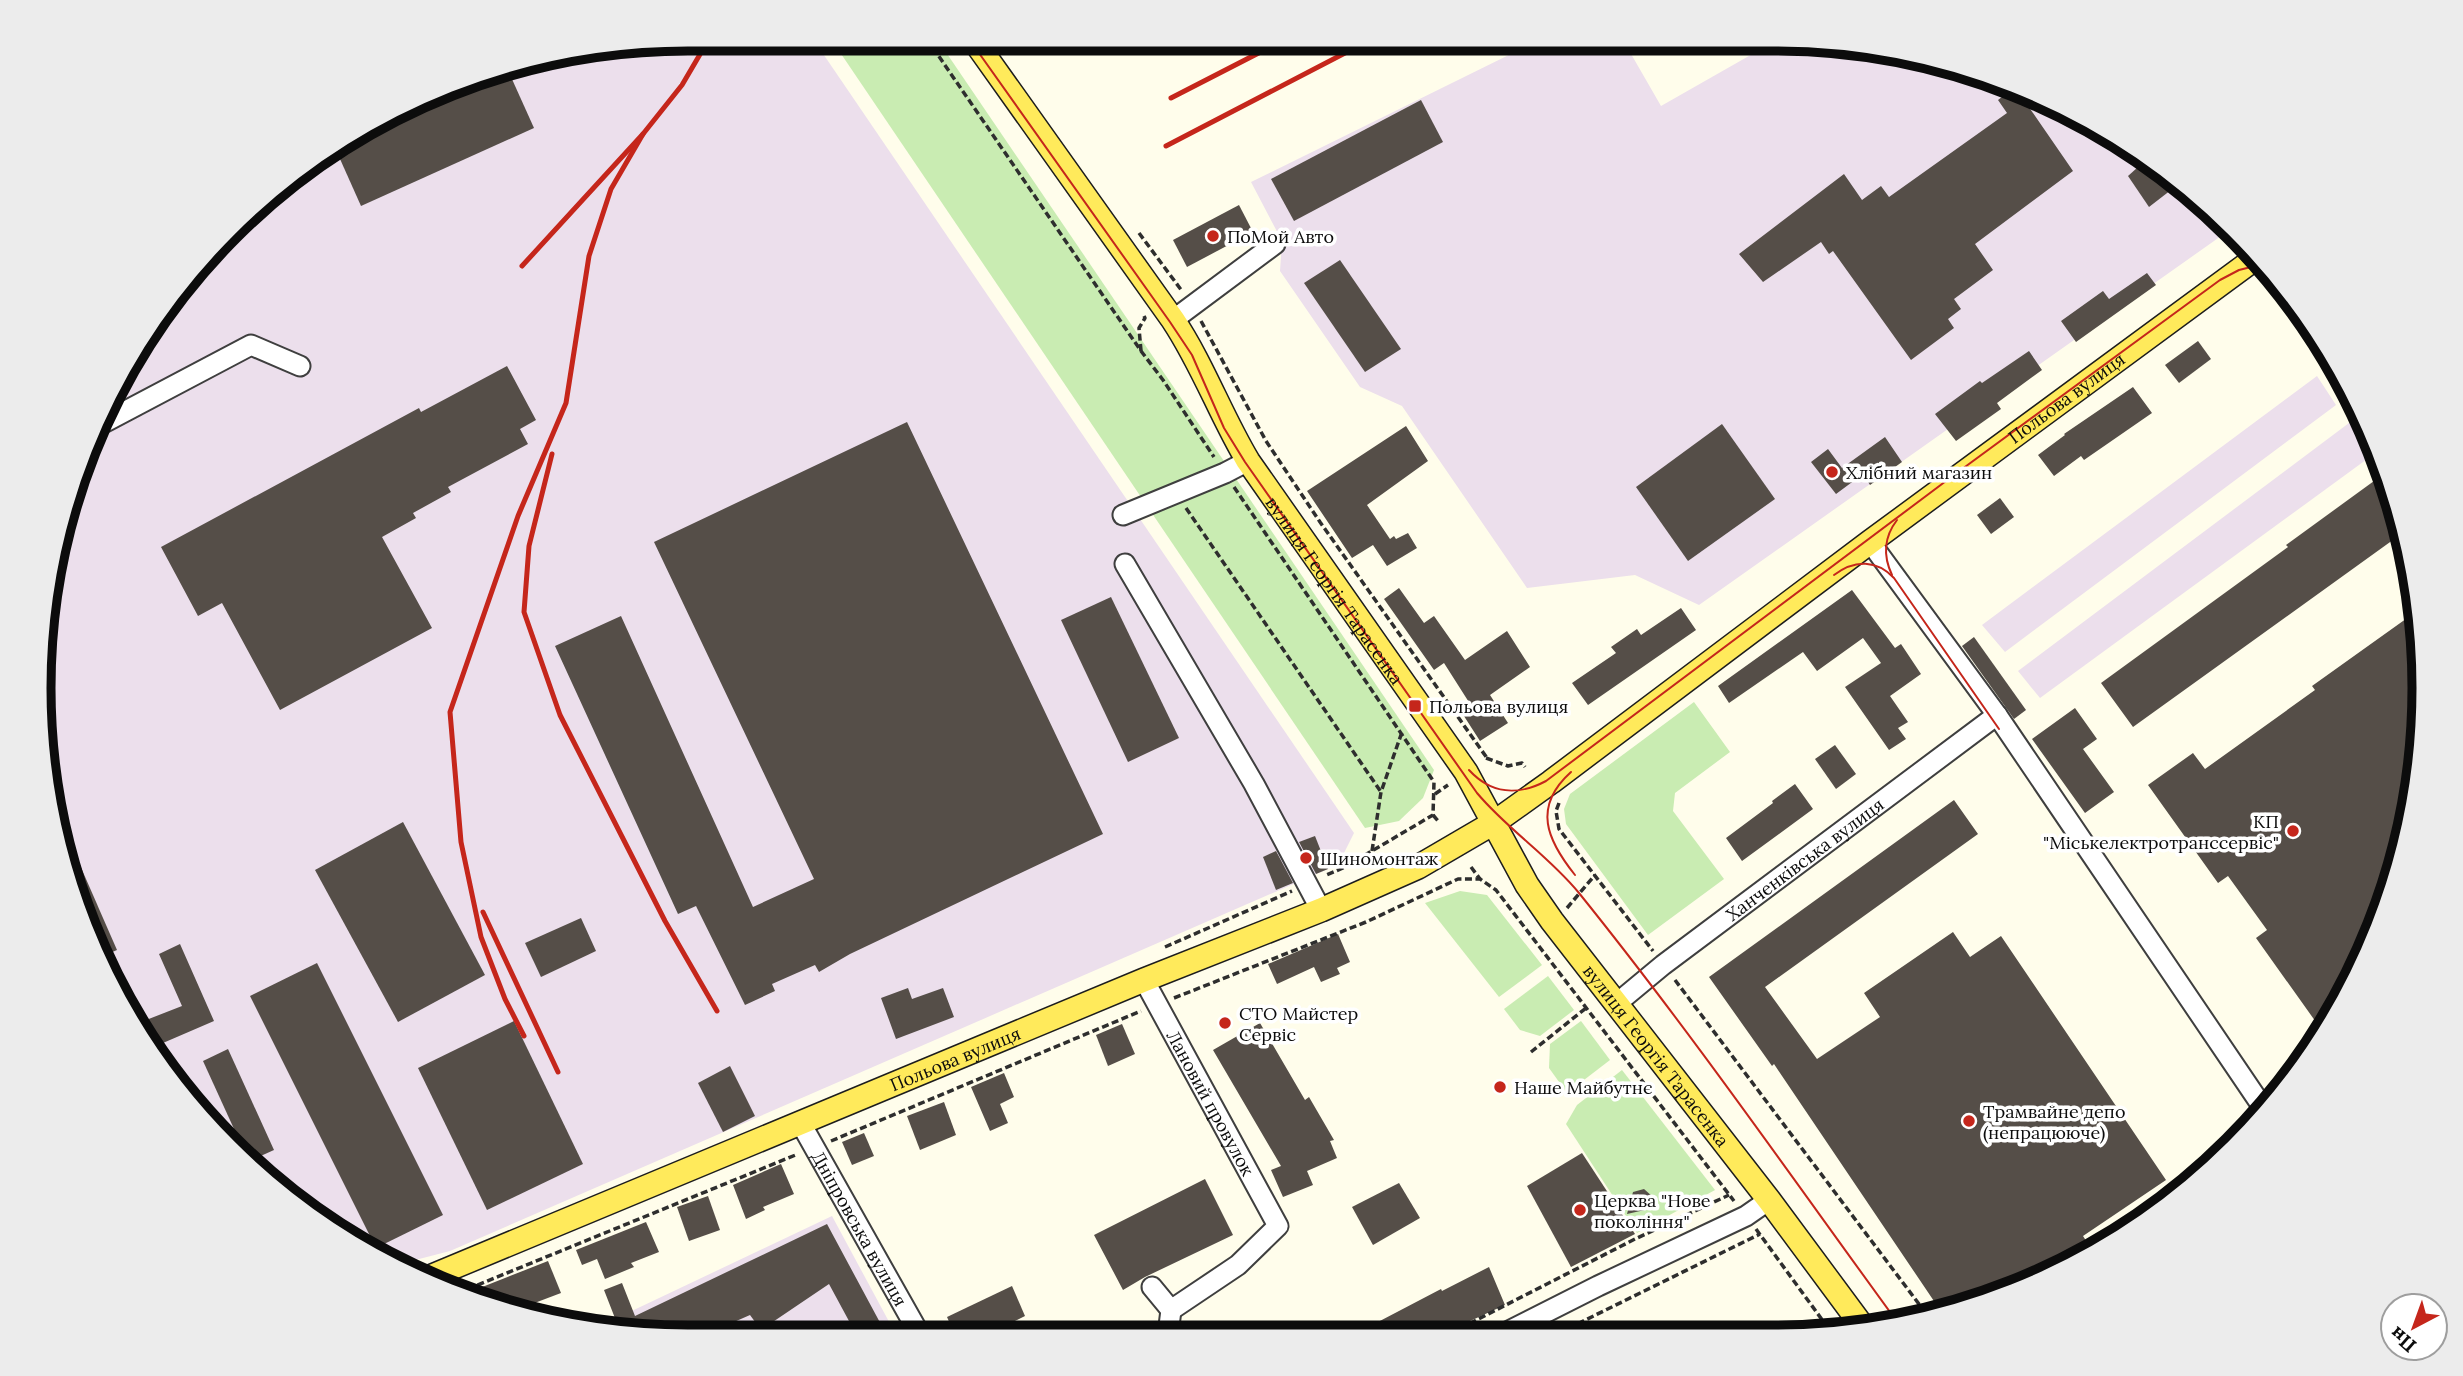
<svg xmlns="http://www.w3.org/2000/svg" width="2463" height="1376" viewBox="0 0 2463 1376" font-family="Lora,serif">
<rect width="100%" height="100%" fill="#fffdeb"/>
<g fill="#ecdfec">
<polygon points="688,39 813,39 1354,833 1339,863 1328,869 450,1251 396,1265 363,1250 199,1116 88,936 40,730 61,519 148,327 293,172 480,73"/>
<polygon points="1539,40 1623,40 1661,106 1777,40 1817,40 1983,73 2100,126 2204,200 2231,229 1699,605 1635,575 1527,588 1402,406 1360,387 1280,271 1282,241 1251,182"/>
<polygon points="2317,376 2336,405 2005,652 1982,625"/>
<polygon points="2353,420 2374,454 2040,698 2018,671"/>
<polygon points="832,1216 894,1331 887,1335 646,1336 598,1327"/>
</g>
<g fill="#c9ecb2">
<polygon points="831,39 937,39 1434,770 1423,798 1399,821 1365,828"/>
<polygon points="1694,702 1730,752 1675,793 1673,811 1724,879 1648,935 1566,824 1564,809 1570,794"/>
<polygon points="1460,891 1487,895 1542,965 1499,997 1425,903"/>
<polygon points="1548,976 1574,1010 1540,1036 1520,1030 1504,1009"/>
<polygon points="1581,1021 1610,1060 1567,1093 1549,1068 1550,1044"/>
<polygon points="1622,1070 1715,1190 1637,1233 1566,1124 1577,1105"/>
</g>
<g fill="#554e48">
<polygon points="507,68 534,128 361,206 336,150 399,116"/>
<polygon points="2015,87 2073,171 1975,244 1993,270 1954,299 1961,309 1948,319 1954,328 1911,360 1833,251 1829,254 1821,242 1763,282 1739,254 1844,174 1862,200 1881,186 1889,197 2007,113 1998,100"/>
<polygon points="1421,100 1443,142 1294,221 1271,179"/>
<polygon points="2147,159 2180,183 2149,207 2128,176"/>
<polygon points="1239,205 1253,232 1187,267 1173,240"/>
<polygon points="1340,260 1401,349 1365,372 1304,283"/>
<polygon points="2147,273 2156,285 2076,342 2061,321 2103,291 2109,299"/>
<polygon points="2198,341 2211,359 2179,383 2165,365"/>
<polygon points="2029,351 2042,370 1997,403 2001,409 1956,441 1935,414 1980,381 1982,383"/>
<polygon points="507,366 536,420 520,429 528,444 448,487 451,492 413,513 416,518 382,537 432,628 280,710 222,603 198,616 161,547 419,408 421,412"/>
<polygon points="2133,387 2152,413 2084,460 2081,456 2054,476 2038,455 2065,435 2064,434"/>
<polygon points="907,422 1103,834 850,954 819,972 815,965 772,984 775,991 745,1005 696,906 678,914 555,646 621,616 753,907 814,879 654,542"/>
<polygon points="1722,424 1775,499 1688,561 1636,487"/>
<polygon points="1406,426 1428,461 1367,505 1390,539 1394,536 1396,539 1408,533 1417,548 1387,566 1373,545 1352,558 1307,491"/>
<polygon points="1885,437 1902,462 1870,485 1863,474 1836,494 1811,462 1828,449 1842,468"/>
<polygon points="2385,473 2402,520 2404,532 2133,727 2101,683 2288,547 2286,545"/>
<polygon points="2000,498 2014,517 1991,534 1977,515"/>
<polygon points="1399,588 1424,623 1434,616 1465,660 1507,631 1530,667 1490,695 1508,723 1480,741 1462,713 1472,707 1444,663 1434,670 1384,599"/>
<polygon points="1852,590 1895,648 1901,644 1921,674 1890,696 1908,722 1898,728 1906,739 1889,750 1845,687 1881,663 1863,638 1817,671 1803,652 1729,703 1718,686"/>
<polygon points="1111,597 1179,738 1128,762 1061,620"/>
<polygon points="1681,608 1696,630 1588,705 1572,683 1616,653 1611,647 1637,629 1641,635"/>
<polygon points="2417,611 2423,646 2419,773 2390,897 2337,1013 2323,1032 2256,938 2267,930 2228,876 2218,883 2148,785 2193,753 2205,769 2315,690 2312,686"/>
<polygon points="1974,637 2026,710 2014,719 1962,646"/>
<polygon points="2075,708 2097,739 2083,749 2114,792 2085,813 2032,739"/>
<polygon points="1835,745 1856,774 1836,789 1815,759"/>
<polygon points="1795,784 1813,809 1742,861 1726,838 1773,803 1772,801"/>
<polygon points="1954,800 1978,834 1765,987 1817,1059 1880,1017 1864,993 1953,932 1970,957 2001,936 2166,1180 2083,1236 2092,1250 1984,1303 1942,1313 1774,1064 1772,1066 1709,977"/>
<polygon points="403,822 485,975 398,1022 315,870"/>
<polygon points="1315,836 1328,869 1316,874 1299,842"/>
<polygon points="1276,851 1293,883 1276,890 1263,857"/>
<polygon points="79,863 117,950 101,957 88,936 71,865"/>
<polygon points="581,918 596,951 541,977 525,943"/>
<polygon points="1338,934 1350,962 1337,968 1340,974 1321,982 1314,967 1277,984 1268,964"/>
<polygon points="180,944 214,1021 156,1046 141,1022 182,1006 159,954"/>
<polygon points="317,963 443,1215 376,1248 250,996"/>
<polygon points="908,988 912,999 943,988 954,1017 896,1039 881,998"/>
<polygon points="514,1021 583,1164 487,1210 418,1068"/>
<polygon points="1260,1023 1305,1100 1309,1097 1334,1140 1330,1141 1337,1158 1307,1171 1313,1185 1283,1197 1271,1170 1281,1166 1213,1050"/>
<polygon points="1122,1024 1135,1054 1108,1066 1096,1035"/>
<polygon points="228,1049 274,1150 252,1160 245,1153 203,1061"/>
<polygon points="730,1066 755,1116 723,1132 698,1083"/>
<polygon points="1004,1073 1014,1097 1000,1104 1008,1123 990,1131 971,1087"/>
<polygon points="944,1102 956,1135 920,1150 907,1116"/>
<polygon points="864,1133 874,1156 852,1165 842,1142"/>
<polygon points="1582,1153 1635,1234 1571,1267 1527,1186"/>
<polygon points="781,1164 794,1194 763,1207 765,1210 746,1219 733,1185"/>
<polygon points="1205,1179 1233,1235 1145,1277 1123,1290 1094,1235"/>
<polygon points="1399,1183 1420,1218 1373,1245 1352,1207"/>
<polygon points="1644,1189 1653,1197 1649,1209 1627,1214 1633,1192"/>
<polygon points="708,1196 720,1230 689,1241 677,1207"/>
<polygon points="646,1222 659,1252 631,1263 634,1267 605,1279 597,1259 582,1265 576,1250"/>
<polygon points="827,1224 884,1330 876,1335 819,1336 849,1321 829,1284 761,1330 750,1315 702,1336 646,1336 620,1331 604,1290 622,1283 635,1316"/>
<polygon points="548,1261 561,1293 516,1310 480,1303 462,1295"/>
<polygon points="1489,1267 1505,1305 1444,1333 1355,1334 1441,1289 1442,1291"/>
<polygon points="1012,1286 1025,1316 986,1335 955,1335 947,1317"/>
</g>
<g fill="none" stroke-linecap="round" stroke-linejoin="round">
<g stroke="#3f3f3f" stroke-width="23">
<g id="minor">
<polyline points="1173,320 1275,244"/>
<polyline points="105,422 251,345 300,366"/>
<polyline points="1123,515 1225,473 1248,461"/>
<polyline points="1870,542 1997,715 2264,1109"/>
<polyline points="1125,564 1254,784 1321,910"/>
<path id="s1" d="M 1144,980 L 1278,1226 L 1238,1265 L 1171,1310"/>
<path id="s2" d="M 1616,1004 L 1663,965 L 1997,715"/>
<path id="s3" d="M 800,1122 L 920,1335"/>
<polyline points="1152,1287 1171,1310 1168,1334"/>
<polyline points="1505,1333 1598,1286 1746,1216 1769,1200"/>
</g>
</g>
<g stroke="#1d1d1d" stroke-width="26">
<g id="major">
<path id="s4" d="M 973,39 L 1173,320 C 1203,365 1220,414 1248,461 L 1466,772 L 1527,885 L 1552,921 L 1769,1200 L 1866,1331"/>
<path id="s5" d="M 425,1279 L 1144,980 L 1321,910 L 1418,867 L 1495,822 L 1551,782 L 1870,542 L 2257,257"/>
</g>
</g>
<g stroke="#2e2e2e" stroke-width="3.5" stroke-dasharray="7 3.5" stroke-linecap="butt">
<polyline points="927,39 1141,351 1163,380 1214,457"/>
<polyline points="1139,233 1182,291"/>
<polyline points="1201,321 1266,441 1320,522 1487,758"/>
<polyline points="1141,351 1139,328 1145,318 1144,316"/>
<polyline points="1234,487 1434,782 1433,815 1343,868 1324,876"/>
<polyline points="1186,508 1381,792"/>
<polyline points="1486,758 1508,766 1522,763 1525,767"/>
<polyline points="1435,794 1448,785"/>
<polyline points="1559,803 1556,811 1559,829 1653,951"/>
<polyline points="1433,815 1439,822"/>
<polyline points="1372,851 1381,792 1402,732"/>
<polyline points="1471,867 1480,879"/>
<polyline points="1567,908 1595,875"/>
<polyline points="1165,947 1292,891"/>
<polyline points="1675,980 1928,1316"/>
<polyline points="1174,998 1366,922 1458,879 1480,879 1496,890 1734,1201"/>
<polyline points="1531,1052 1586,1008"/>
<polyline points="831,1141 1141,1011"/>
<polyline points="1756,1229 1831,1332"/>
<polyline points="458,1293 798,1154"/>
<polyline points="1451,1333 1635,1239 1729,1195"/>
<polyline points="1559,1333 1760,1234"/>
</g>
<use href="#minor" stroke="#fff" stroke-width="19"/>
<use href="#major" stroke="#ffea5b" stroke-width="23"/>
<g stroke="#c5261b" stroke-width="2">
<path id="s6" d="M 969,39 L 1170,322 L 1192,355 L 1224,428 L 1245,462 L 1477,793 C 1508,830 1549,856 1579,893 C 1691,1032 1793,1179 1898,1323"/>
<path d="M 1834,575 C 1855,559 1877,560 1894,578 L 1999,729"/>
<path d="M 1892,575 C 1883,556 1884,537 1897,520"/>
<path d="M 1469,770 C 1491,794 1518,796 1546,781 L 1954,475 L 2220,280 L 2239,270 L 2263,264"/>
<path d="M 1571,772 C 1532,807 1547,840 1575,875"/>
</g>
<g stroke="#c5261b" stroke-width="5">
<polyline points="1171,98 1286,39"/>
<polyline points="1166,146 1372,39"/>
<polyline points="522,266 643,134 682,85 709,39"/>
<polyline points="552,454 529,546 524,612 560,715 665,921 717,1011"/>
<polyline points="483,912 558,1072"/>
<polyline points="524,1036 505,999 481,937 461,842 450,712 518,516 566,403 589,256 611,189 643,134"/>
</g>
</g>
<g fill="#c5261b" stroke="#fff" stroke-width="2.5">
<circle cx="1213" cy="236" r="7"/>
<circle cx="1832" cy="472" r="7"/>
<rect x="1408" y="699" width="14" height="14" rx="3.5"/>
<circle cx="2293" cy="831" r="7"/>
<circle cx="1306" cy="858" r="7"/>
<circle cx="1225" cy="1023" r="7"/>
<circle cx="1500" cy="1087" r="7"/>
<circle cx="1969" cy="1121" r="7"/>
<circle cx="1580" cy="1210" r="7"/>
</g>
<g text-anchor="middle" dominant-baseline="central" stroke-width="7" stroke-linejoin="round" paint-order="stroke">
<g font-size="18" fill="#0c0c0c" stroke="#fff" text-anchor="start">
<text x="1227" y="236">ПоМой Авто</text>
<text x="1846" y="472">Хлібний магазин</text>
<text x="1429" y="706">Польова вулиця</text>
<text x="2279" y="821" text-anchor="end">КП<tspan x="2279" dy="21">"Міськелектротранссервіс"</tspan></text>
<text x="1320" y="858">Шиномонтаж</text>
<text x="1239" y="1013">СТО Майстер<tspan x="1239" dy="21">Сервіс</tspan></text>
<text x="1514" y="1087">Наше Майбутнє</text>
<text x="1983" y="1111">Трамвайне депо<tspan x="1983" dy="21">(непрацююче)</tspan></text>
<text x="1594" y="1200">Церква "Нове<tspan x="1594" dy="21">покоління"</tspan></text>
</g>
<g font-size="18" fill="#0c0c0c" stroke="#fff">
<text stroke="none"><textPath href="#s5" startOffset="1876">Польова вулиця</textPath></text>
<text stroke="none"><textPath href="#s6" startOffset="663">вулиця Георгія Тарасенка</textPath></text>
<text stroke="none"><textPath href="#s2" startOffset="238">Ханченківська вулиця</textPath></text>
<text stroke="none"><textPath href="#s4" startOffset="1227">вулиця Георгія Тарасенка</textPath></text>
<text stroke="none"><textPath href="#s5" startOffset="574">Польова вулиця</textPath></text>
<text stroke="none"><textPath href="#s1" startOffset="140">Лановий провулок</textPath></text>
<text stroke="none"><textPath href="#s3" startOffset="122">Дніпровська вулиця</textPath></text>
</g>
</g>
<path d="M0 0H2463V1376H0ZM688 51H1775A637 637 0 0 1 2412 688V688A637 637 0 0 1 1775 1325H688A637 637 0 0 1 51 688V688A637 637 0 0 1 688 51Z" fill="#ececec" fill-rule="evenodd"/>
<path fill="none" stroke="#0c0c0c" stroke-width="9" d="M688 51H1775A637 637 0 0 1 2412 688V688A637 637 0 0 1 1775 1325H688A637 637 0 0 1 51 688V688A637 637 0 0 1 688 51Z"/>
<g transform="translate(2414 1327) rotate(221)"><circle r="33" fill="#ffffff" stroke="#9e9e9e" stroke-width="2"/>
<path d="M0-5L12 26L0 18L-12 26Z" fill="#c5261b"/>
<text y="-10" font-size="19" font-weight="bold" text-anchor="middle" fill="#0c0c0c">Пн</text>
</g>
</svg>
